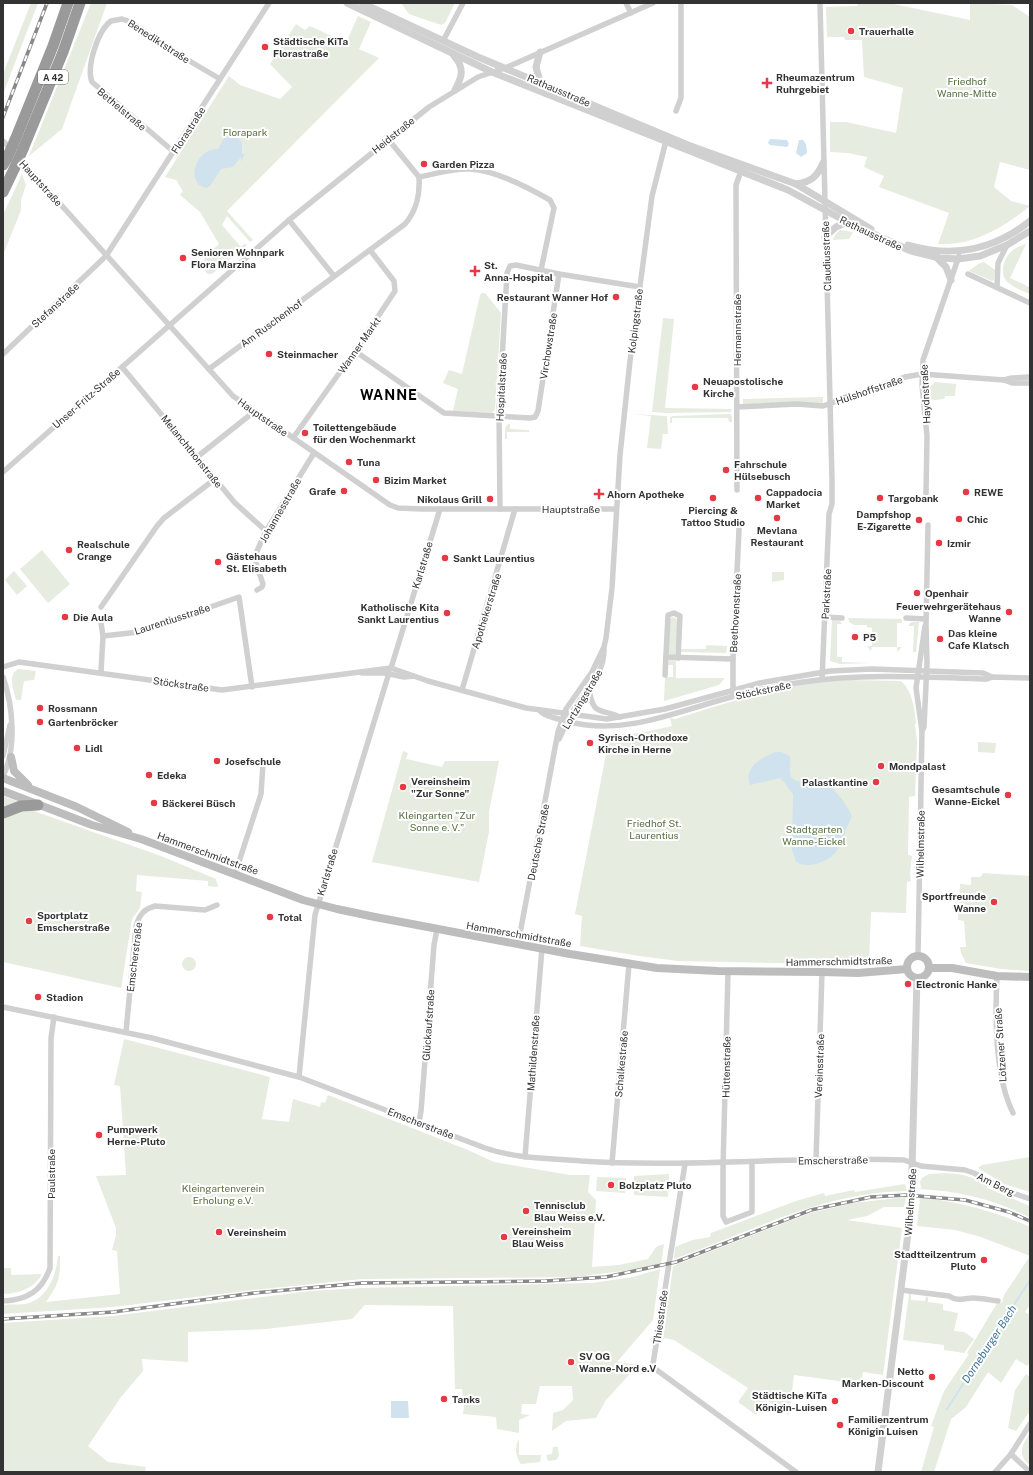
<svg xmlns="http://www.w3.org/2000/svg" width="1033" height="1475" viewBox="0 0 1033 1475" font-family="'Public Sans',sans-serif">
<rect width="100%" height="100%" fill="#fff"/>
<g fill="#e6ecdf">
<polygon points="31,3 38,3 3,94 3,74"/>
<polygon points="91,3 107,3 62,129 29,156"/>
<polygon points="401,3 455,3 445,23 441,25 409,14"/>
<path d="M 858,3 L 889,3 L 970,20 L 970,3 L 1012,5 L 1030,17 L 1030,170 L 1000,162 L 994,187 L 1011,201 L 1030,206 C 1003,228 973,246 938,244 L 949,213 L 879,187 L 884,176 L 864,167 L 867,157 L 848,153 L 830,152 L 830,122 L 846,122 L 896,133 L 903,88 L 864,77 L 862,40 L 845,40 L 844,37 L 827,37 L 826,7 L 857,6 Z"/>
<polygon points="358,16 371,22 359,49 379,58 227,211 253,240 250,242 227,216 222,225 241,247 244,244 247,245 212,274 208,274 201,267 206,256 219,244 200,212 180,195 183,191 176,180 165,177 229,76 240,85 280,99 292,87 270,64 296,24 305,30 310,26 346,43"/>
<polygon points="22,174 26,185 21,200 21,210 3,255 3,215"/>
<polygon points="840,230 853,232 849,239 833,240 835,235"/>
<path d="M 1026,244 L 1010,278 L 1029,287 L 1030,294 C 1023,291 1015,288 1010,284 C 998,277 1003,258 1012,251 C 1016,247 1021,246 1026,244 Z"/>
<polygon points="984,262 995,270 994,280 992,281 969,271 978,264"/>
<polygon points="482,293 485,293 501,313 495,409 492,413 453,411 458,389 443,383 449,370 462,374 480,295"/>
<polygon points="663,318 674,319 665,408 732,409 731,412 665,413 631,410 652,412"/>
<polygon points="935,382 956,384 955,396 945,396 944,399 934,400 930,399 929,388"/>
<polygon points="823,397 823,403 758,403 756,405 743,405 743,399"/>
<polygon points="631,414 667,416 668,434 663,434 661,449 647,448 651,416"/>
<polygon points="730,414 732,416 732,422 729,422 728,418 672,418 672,423 670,423 670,418 672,416"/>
<polygon points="508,424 510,424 510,429 529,430 529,432 507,432 507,439 505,439 505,428"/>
<polygon points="42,550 70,584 48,603 20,569"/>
<polygon points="14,571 27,586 17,595 5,580"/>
<polygon points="772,572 784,572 784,580 772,582"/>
<polygon points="672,617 676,618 678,621 675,655 670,655 668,652 670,620"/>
<polygon points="848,618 902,619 902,623 897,623 897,647 902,647 897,652 897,647 872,647 871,651 867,646 872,646 872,628 867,627 867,625 854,625 849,622"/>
<polygon points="832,620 840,621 842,624 837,624 837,657 842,657 842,662 871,663 840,664 830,661"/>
<polygon points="911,622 919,622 916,652 913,652 914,626 908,626"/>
<polygon points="706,645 727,646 726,653 681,652 681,649 706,649"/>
<polygon points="669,660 676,660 676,678 725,678 719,685 664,701 665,677 673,677 673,665 668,665"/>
<path d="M 18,669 L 36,671 L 34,680 L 24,681 L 21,700 L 16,700 C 14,690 7,675 18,669 Z"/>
<path d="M 847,680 L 901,681 C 913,692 914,707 916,723 L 915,725 L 917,741 L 915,796 L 909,797 L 908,855 L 912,856 L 910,873 L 911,881 L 907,882 L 906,913 L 871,912 L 869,963 L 830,964 L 678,961 L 639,956 L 580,946 L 582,916 L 575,914 L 610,734 C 632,736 651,731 672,726 L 670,718 L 675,719 C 730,702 789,682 847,680 Z"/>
<polygon points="978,742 996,743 995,753 978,752"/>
<polygon points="403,751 408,753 406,759 442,767 445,761 499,761 489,812 489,832 479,882 372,862"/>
<polygon points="3,796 23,803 31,810 161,856 216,879 218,887 208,886 208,881 137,875 136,891 142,892 140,908 132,919 121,988 3,962"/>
<polygon points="983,873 1030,876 1030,971 1001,969 966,963 961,953 960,947 966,947 964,921 958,920 960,884 971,885 971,877 981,877"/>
<circle cx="189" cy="964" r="7"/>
<path d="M 124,1039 L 270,1077 L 262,1119 L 289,1122 L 293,1099 L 320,1107 L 321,1102 L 325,1103 L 328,1095 L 468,1150 L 494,1162 L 570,1175 L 590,1175 L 588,1192 L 596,1200 L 592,1267 L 619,1265 L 648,1259 L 656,1247 L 664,1244 L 661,1264 L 631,1270 L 576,1277 L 362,1279 L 254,1290 L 113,1307 L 3,1314 L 3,1305 C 10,1304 18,1305 25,1304 C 47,1300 56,1276 58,1256 L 60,1256 C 60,1280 59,1283 46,1302 L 120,1294 L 117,1251 L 112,1250 L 116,1235 L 116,1228 L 96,1176 L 126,1175 L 120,1086 L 114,1085 Z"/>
<polygon points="1030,1157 1030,1192 1004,1184 978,1168 982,1165"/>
<polygon points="669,1174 668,1197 634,1195 634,1176"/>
<path d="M 929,1174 C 952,1172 966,1173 987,1185 L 987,1188 L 1030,1206 L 1030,1218 C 995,1199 959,1191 919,1189 L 921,1188 L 920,1182 L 922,1178 Z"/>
<polygon points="597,1177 626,1178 625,1193 596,1191"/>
<path d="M 905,1184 L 907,1191 C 819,1193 754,1231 674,1259 L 675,1247 L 693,1240 L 710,1237 L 711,1233 L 796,1201 L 824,1193 L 825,1196 L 854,1190 L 855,1192 Z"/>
<polygon points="906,1197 904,1207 884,1207 867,1216 847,1220 902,1228 883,1375 863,1372 861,1384 794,1375 789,1415 767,1401 756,1415 738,1402 748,1388 674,1340 665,1338 663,1341 673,1266 810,1213 854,1203"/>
<path d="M 920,1197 C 959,1202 994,1211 1030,1227 L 1030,1305 L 1025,1312 L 1030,1315 L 1030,1362 L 1027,1366 L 1016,1359 L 1001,1383 L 988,1372 L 966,1407 L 951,1419 L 934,1472 L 921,1472 L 934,1427 L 931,1426 L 944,1391 L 969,1354 L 967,1353 L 996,1305 L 999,1302 L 1002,1303 L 1004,1295 L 1030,1256 L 981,1237 L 955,1230 L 917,1226 Z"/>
<path d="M 3,1268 L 11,1268 L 11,1275 L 42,1274 C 33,1289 20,1293 3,1294 Z"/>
<polygon points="660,1269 653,1320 617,1362 638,1365 606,1400 596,1418 566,1421 552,1431 553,1413 563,1410 573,1400 572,1386 540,1386 536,1404 522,1404 521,1414 530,1415 519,1420 519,1433 497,1429 496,1417 463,1414 464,1407 462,1389 455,1389 453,1306 365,1305 352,1319 266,1329 188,1332 188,1362 142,1359 143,1371 121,1397 88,1446 108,1462 146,1467 145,1472 3,1472 3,1323 113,1316 310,1291 362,1288 592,1283 633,1277"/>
<polygon points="909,1294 911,1294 911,1300 925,1301 926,1296 928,1297 928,1302 943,1304 943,1310 958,1313 954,1331 964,1332 974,1339 964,1353 944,1350 944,1345 903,1340"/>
<polygon points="1026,1374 1030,1377 1030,1411 1016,1431 1008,1428 1015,1390"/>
<path d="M 1030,1433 L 1030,1462 L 1028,1464 C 1017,1453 1023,1444 1030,1433 Z"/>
<path d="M 519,1439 L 519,1455 L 541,1455 L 540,1462 L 521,1464 C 516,1458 514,1446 519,1439 Z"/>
<polygon points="553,1447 558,1447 559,1456 556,1460 548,1461 546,1455 552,1454"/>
</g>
<g fill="#cfe2ee">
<path d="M 229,129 L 232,129 L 242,143 L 242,154 L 245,154 L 241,162 L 241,157 L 233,167 L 221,169 L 210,186 L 206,188 L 199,185 L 195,178 C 192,165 203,148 218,149 Z"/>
<polygon points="770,139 787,140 789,144 787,147 770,145 768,143"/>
<polygon points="799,140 803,140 806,144 807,153 801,157 796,153"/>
<path d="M 775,752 L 781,752 L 790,756 C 792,769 783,781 805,782 L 816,776 C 830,783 845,801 852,816 L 845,831 L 845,834 L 841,838 C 840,841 841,844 839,847 C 833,861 808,870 796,862 L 792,850 L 793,794 C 788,789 786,783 780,778 L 750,785 C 743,767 762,758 775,752 Z"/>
<polygon points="391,1401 408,1401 409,1418 391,1418"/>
</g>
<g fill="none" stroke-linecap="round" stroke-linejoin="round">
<polyline stroke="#cfe2ee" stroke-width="2" points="947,1409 1030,1280"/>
<g stroke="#d0d0d0" stroke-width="5.5">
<polyline points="626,3 631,13"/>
<polyline points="820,3 832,479 832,504 829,514 822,679"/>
<polyline points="443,41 463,3"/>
<polyline points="676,111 681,98 681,3"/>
<polyline points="388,139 419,177"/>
<polyline points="3,141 11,149"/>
<path d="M 174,152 L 92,82 C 86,67 98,30 111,21 L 122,19 L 131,22 L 171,50 L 220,79"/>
<polyline points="18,157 233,396 390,505 398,508 422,509 616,509"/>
<path d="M 419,177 C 435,174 453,168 470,169 C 494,170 529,188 550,200 L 554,208 L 541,270"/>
<polyline points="289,220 334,276"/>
<polyline points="968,274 1030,303"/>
<polyline points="997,287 998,263 1007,245"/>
<polyline points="355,351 444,413 530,418 535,417 538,411 559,274"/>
<polyline points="3,354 106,256 269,3"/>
<polyline points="122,367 235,503 266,531"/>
<path d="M 209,369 L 405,224 C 417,210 420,195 419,177"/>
<polyline points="1004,380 1012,378 1030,377"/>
<polyline points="737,407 797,404 823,406 905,377 922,374 1004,380 1012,383 1030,383"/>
<polyline points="293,438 355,351 395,291 394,281 370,250"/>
<polyline points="197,457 255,411"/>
<polyline points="3,472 289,220 429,107 478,77 505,68 653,3"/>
<polyline points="737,490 736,185 741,171 743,170"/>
<polyline points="926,494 927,436 922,385 923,360 959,256"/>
<polyline points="500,509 499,412 507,273 510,266 516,265 559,274 640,287"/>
<polyline points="257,590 262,587 263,584 255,560 257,551 266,531 314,453"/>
<polyline points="101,607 157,526 164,518 215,479"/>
<polyline points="825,617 842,618"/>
<polyline points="906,618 926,619"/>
<polyline points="103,636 139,632 239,597 252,687"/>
<polyline points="666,657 733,659"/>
<polyline points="3,667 19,662 222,690 391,668 428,681 526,708 607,719 665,709 760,683 830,671 872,669 983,673 992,677"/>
<polyline points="391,668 440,509"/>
<polyline points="101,672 103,636 101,623"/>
<polyline points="362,673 385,673 404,677 413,676"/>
<polyline points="665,675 668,615 674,613 680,616 678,658"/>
<path d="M 3,677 C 13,706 17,748 3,776"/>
<path d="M 589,689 C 593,717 601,708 620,717"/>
<polyline points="462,690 515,509"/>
<polyline points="733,693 733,659 739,529"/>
<path d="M 541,712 C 549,718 560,719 570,722 C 627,736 680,710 735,696 C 757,690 780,685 803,682 C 863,673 926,677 987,679 L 992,677 L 1030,678"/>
<polyline points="922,731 916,688 925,626"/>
<path d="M 559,739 C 563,731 566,723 570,716 C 582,693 604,677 604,650"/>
<polyline points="3,756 10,725"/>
<polyline points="235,874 261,794 263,764"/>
<polyline points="518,944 558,732 566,709 592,672 604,647 606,638 612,588 620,455 630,361 652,196 667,137"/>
<polyline points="918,956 922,731 924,727 927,663 926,624 928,525"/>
<polyline points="728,971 723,1169 723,1216 726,1222 752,1212 752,1162"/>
<path d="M 997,976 C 995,1015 995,1077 1013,1113"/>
<path d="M 3,1007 L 152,1038 L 299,1077 L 485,1148 C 517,1159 548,1158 581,1161 C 689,1168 796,1156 904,1160 L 921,1166 L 965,1170 L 974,1173 L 1004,1190 L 1030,1199"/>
<path d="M 126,1032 L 136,926 C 139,915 144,909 155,906 L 205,910 L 217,905"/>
<polyline points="299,1077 315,915 389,673"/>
<polyline points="419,1122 421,1111 434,945 437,929"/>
<polyline points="525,1157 542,948"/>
<polyline points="816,1160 822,972"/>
<polyline points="612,1163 629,964"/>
<polyline points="685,1164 653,1364 654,1368 796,1472"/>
<path d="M 901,1290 L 949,1296 C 958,1302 964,1298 973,1298 C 981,1298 990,1300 998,1301"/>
<path d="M 3,1301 C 27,1300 42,1291 50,1268 L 51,1038 L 54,1017"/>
<polyline points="1011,1454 1030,1472"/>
<polyline points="995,1472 1011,1454 1030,1424"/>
</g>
<g stroke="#d0d0d0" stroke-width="7">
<polyline points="347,3 492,72 788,190 847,222 911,251 940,258 958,259 980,256 1007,245 1030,231"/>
<polyline points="362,3 478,57 688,145 796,184 871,229"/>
<path d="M 454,56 C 465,68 462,77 455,90"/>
<polyline points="540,82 536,67 540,52"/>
<path d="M 796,184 C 811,182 817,177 823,163"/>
<polyline points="825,237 836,227 847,222"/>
<path d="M 908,245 C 952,258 994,250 1030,221"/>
<polyline points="936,257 946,267 951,280"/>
<polyline points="878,1472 911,1209 917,978"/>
</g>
<g stroke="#bdbdbd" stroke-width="8">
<polyline points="11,757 14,771 28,785"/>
<polyline points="3,778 77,807 128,832"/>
<polyline points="3,791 92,825 141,839 303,900 337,909 375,917 570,954 657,968 718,971 822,972 858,973 907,969"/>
<circle cx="918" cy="967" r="11"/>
<polyline points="929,968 952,968 997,976 1030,977"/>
</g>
<g stroke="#9a9a9a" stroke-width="11">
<polyline points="15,140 53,46 68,3"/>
<polyline points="23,149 63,52 80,3"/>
<polyline points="3,165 7,158"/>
<polyline points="3,192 15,167"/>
<polyline points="3,813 21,806 38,805"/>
</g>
<g stroke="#888" stroke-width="3.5">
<g id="rail">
<polyline points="3,117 47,3"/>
<polyline points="3,1319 113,1312 254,1293 362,1283 546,1281 606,1277 676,1262 811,1210 871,1197 906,1195 965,1200 1009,1212 1030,1221"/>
</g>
</g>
<use href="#rail" stroke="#fff" stroke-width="2" stroke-dasharray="6" stroke-linecap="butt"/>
<g stroke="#9a9a9a" stroke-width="11">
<polyline points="7,158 15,140"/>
<polyline points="15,167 23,149"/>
</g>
</g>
<g fill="#e63946" stroke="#fff" stroke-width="1.5">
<circle cx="851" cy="31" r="4"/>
<circle cx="265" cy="47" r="4"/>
<path d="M765 77h4v4h4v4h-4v4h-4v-4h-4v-4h4z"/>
<circle cx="424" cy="164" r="4"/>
<circle cx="183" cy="258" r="4"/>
<path d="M473 265h4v4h4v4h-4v4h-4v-4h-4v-4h4z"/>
<circle cx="616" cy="297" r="4"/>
<circle cx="269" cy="354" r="4"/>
<circle cx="695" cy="387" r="4"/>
<circle cx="305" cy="433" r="4"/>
<circle cx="349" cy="462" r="4"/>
<circle cx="726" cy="470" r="4"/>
<circle cx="376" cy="480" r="4"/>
<circle cx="344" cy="491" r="4"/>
<circle cx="966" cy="492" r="4"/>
<path d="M597 488h4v4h4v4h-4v4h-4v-4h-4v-4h4z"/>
<circle cx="713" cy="498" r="4"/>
<circle cx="758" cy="498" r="4"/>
<circle cx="880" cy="498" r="4"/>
<circle cx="490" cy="499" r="4"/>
<circle cx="777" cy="518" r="4"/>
<circle cx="959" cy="519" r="4"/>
<circle cx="919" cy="520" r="4"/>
<circle cx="939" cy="543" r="4"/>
<circle cx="69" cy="550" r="4"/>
<circle cx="445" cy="558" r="4"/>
<circle cx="218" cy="562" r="4"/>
<circle cx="917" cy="593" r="4"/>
<circle cx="1009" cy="612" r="4"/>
<circle cx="447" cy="613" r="4"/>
<circle cx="65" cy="617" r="4"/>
<circle cx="855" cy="637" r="4"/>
<circle cx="940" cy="639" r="4"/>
<circle cx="40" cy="708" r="4"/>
<circle cx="40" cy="722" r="4"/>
<circle cx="590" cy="743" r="4"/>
<circle cx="77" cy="748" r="4"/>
<circle cx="217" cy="761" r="4"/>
<circle cx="881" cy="766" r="4"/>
<circle cx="149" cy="775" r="4"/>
<circle cx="876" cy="782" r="4"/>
<circle cx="403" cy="787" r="4"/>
<circle cx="1008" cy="795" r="4"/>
<circle cx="154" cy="803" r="4"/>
<circle cx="994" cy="902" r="4"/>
<circle cx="270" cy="917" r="4"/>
<circle cx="29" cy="921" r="4"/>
<circle cx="908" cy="984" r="4"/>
<circle cx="38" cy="997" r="4"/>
<circle cx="99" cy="1135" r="4"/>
<circle cx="611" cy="1185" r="4"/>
<circle cx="526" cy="1211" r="4"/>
<circle cx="219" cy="1232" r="4"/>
<circle cx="504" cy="1237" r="4"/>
<circle cx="984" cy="1260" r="4"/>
<circle cx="571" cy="1362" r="4"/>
<circle cx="932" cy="1377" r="4"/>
<circle cx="444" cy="1399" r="4"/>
<circle cx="835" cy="1401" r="4"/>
<circle cx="840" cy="1425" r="4"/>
</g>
<g text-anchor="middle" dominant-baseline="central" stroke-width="4" stroke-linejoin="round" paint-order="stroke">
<rect fill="#fff" stroke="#707070" stroke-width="1" x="38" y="70" width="30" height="14" rx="3"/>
<g font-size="9" font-weight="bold" fill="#333">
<text x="53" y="77">A 42</text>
</g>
<g font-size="10" font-weight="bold" fill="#333" stroke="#fff" text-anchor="start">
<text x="859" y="31">Trauerhalle</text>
<text x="273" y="41">Städtische KiTa<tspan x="273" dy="12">Florastraße</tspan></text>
<text x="776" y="77">Rheumazentrum<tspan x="776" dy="12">Ruhrgebiet</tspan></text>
<text x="432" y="164">Garden Pizza</text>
<text x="191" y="252">Senioren Wohnpark<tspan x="191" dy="12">Flora Marzina</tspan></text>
<text x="484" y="265">St.<tspan x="484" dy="12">Anna-Hospital</tspan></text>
<text x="608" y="297" text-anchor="end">Restaurant Wanner Hof</text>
<text x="277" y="354">Steinmacher</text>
<text x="703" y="381">Neuapostolische<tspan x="703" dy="12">Kirche</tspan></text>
<text x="313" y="427">Toilettengebäude<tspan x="313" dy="12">für den Wochenmarkt</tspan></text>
<text x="357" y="462">Tuna</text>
<text x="734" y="464">Fahrschule<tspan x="734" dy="12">Hülsebusch</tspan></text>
<text x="384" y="480">Bizim Market</text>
<text x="336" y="491" text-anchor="end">Grafe</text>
<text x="766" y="492">Cappadocia<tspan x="766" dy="12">Market</tspan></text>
<text x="974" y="492">REWE</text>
<text x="607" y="494">Ahorn Apotheke</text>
<text x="888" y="498">Targobank</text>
<text x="482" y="499" text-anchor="end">Nikolaus Grill</text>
<text x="713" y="510" text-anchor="middle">Piercing &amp;<tspan x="713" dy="12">Tattoo Studio</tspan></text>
<text x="911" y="514" text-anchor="end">Dampfshop<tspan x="911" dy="12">E-Zigarette</tspan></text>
<text x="967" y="519">Chic</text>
<text x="777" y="530" text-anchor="middle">Mevlana<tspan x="777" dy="12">Restaurant</tspan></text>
<text x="947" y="543">Izmir</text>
<text x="77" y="544">Realschule<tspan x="77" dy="12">Crange</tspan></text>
<text x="226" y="556">Gästehaus<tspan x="226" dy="12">St. Elisabeth</tspan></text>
<text x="453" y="558">Sankt Laurentius</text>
<text x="925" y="593">Openhair</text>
<text x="1001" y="606" text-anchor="end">Feuerwehrgerätehaus<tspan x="1001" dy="12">Wanne</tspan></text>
<text x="439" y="607" text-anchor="end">Katholische Kita<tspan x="439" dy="12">Sankt Laurentius</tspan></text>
<text x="73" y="617">Die Aula</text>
<text x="948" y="633">Das kleine<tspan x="948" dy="12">Cafe Klatsch</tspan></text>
<text x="863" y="637">P5</text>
<text x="48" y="708">Rossmann</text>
<text x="48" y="722">Gartenbröcker</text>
<text x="598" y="737">Syrisch-Orthodoxe<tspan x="598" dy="12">Kirche in Herne</tspan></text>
<text x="85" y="748">Lidl</text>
<text x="225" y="761">Josefschule</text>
<text x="889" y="766">Mondpalast</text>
<text x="157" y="775">Edeka</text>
<text x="411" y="781">Vereinsheim<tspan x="411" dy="12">"Zur Sonne"</tspan></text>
<text x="868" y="782" text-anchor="end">Palastkantine</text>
<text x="1000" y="789" text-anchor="end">Gesamtschule<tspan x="1000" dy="12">Wanne-Eickel</tspan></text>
<text x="162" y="803">Bäckerei Büsch</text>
<text x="986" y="896" text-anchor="end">Sportfreunde<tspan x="986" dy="12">Wanne</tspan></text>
<text x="37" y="915">Sportplatz<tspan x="37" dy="12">Emscherstraße</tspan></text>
<text x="278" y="917">Total</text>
<text x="916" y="984">Electronic Hanke</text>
<text x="46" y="997">Stadion</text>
<text x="107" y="1129">Pumpwerk<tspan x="107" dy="12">Herne-Pluto</tspan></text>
<text x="619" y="1185">Bolzplatz Pluto</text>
<text x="534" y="1205">Tennisclub<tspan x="534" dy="12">Blau Weiss e.V.</tspan></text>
<text x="512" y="1231">Vereinsheim<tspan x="512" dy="12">Blau Weiss</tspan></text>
<text x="227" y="1232">Vereinsheim</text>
<text x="976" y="1254" text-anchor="end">Stadtteilzentrum<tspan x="976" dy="12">Pluto</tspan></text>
<text x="579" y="1356">SV OG<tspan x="579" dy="12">Wanne-Nord e.V</tspan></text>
<text x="924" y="1371" text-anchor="end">Netto<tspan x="924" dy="12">Marken-Discount</tspan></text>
<text x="827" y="1395" text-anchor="end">Städtische KiTa<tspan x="827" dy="12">Königin-Luisen</tspan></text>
<text x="452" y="1399">Tanks</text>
<text x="848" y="1419">Familienzentrum<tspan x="848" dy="12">Königin Luisen</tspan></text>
</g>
<g font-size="10" fill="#333" stroke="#fff">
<text transform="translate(159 41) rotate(33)">Benediktstraße</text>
<text transform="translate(559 90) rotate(23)">Rathausstraße</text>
<text transform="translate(122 109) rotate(40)">Bethelstraße</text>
<text transform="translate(188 130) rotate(-57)">Florastraße</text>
<text transform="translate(393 135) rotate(-39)">Heidstraße</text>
<text transform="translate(41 183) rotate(48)">Hauptstraße</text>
<text transform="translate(871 233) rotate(25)">Rathausstraße</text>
<text transform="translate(826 256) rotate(-92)">Claudiusstraße</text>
<text transform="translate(55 305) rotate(-43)">Stefanstraße</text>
<text transform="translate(635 321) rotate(-83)">Kolpingstraße</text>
<text transform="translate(271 323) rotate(-36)">Am Ruschenhof</text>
<text transform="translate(737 330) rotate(-90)">Hermannstraße</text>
<text transform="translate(359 345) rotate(-55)">Wanner Markt</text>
<text transform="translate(548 346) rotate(-81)">Virchowstraße</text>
<text transform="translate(501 387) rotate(-87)">Hospitalstraße</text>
<text transform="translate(869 390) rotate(-19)">Hülshoffstraße</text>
<text transform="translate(925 394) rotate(-93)">Haydnstraße</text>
<text transform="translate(86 398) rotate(-41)">Unser-Fritz-Straße</text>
<text transform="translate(263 417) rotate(35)">Hauptstraße</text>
<text transform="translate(192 451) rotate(51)">Melanchthonstraße</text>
<text x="571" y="509">Hauptstraße</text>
<text transform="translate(280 510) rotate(-60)">Johannesstraße</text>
<text transform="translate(422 565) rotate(-73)">Karlstraße</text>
<text transform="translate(826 594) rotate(-87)">Parkstraße</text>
<text transform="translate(486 611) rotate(-73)">Apothekerstraße</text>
<text transform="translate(735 613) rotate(-87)">Beethovenstraße</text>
<text transform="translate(172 619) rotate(-18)">Laurentiusstraße</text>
<text transform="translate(181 684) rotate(8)">Stöckstraße</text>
<text transform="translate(763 690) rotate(-12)">Stöckstraße</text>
<text transform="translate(582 699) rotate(-59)">Lortzingstraße</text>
<text transform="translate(538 842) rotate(-79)">Deutsche Straße</text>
<text transform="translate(920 844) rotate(-89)">Wilhelmstraße</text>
<text transform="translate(208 853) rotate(20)">Hammerschmidtstraße</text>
<text transform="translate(327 872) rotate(-73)">Karlstraße</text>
<text transform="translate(519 934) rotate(10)">Hammerschmidtstraße</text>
<text transform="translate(134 957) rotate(-83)">Emscherstraße</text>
<text transform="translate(839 961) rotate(-1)">Hammerschmidtstraße</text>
<text transform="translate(428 1025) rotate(-86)">Glückaufstraße</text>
<text transform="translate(1000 1045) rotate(-94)">Lötzener Straße</text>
<text transform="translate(533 1053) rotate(-86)">Mathildenstraße</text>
<text transform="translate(621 1064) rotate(-85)">Schalkestraße</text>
<text transform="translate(819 1066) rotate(-88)">Vereinsstraße</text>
<text transform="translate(726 1067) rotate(-89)">Hüttenstraße</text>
<text transform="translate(421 1123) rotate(21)">Emscherstraße</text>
<text transform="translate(833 1160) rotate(-1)">Emscherstraße</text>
<text transform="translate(51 1174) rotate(-90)">Paulstraße</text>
<text transform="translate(996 1184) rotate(26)">Am Berg</text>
<text transform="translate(910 1202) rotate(-86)">Wilhelmstraße</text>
<text transform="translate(660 1317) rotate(-82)">Thiesstraße</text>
</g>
<g font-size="10" fill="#56703f" stroke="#fff">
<text x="967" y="81">Friedhof<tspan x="967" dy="12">Wanne-Mitte</tspan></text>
<text x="245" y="132">Florapark</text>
<text x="437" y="815">Kleingarten "Zur<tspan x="437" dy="12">Sonne e. V."</tspan></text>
<text x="654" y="823">Friedhof St.<tspan x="654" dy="12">Laurentius</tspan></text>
<text x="814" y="829">Stadtgarten<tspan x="814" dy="12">Wanne-Eickel</tspan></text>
<text x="223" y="1188">Kleingartenverein<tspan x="223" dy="12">Erholung e.V.</tspan></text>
</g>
<g font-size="11" font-style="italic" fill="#3f7597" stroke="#fff">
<text transform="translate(989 1344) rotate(-57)">Dorneburger Bach</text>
</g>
<g font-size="14" font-weight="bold" letter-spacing="1" fill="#000" stroke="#fff">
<text x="389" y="395">WANNE</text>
</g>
</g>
<rect width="1033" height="1475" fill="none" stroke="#333333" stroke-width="8"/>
</svg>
